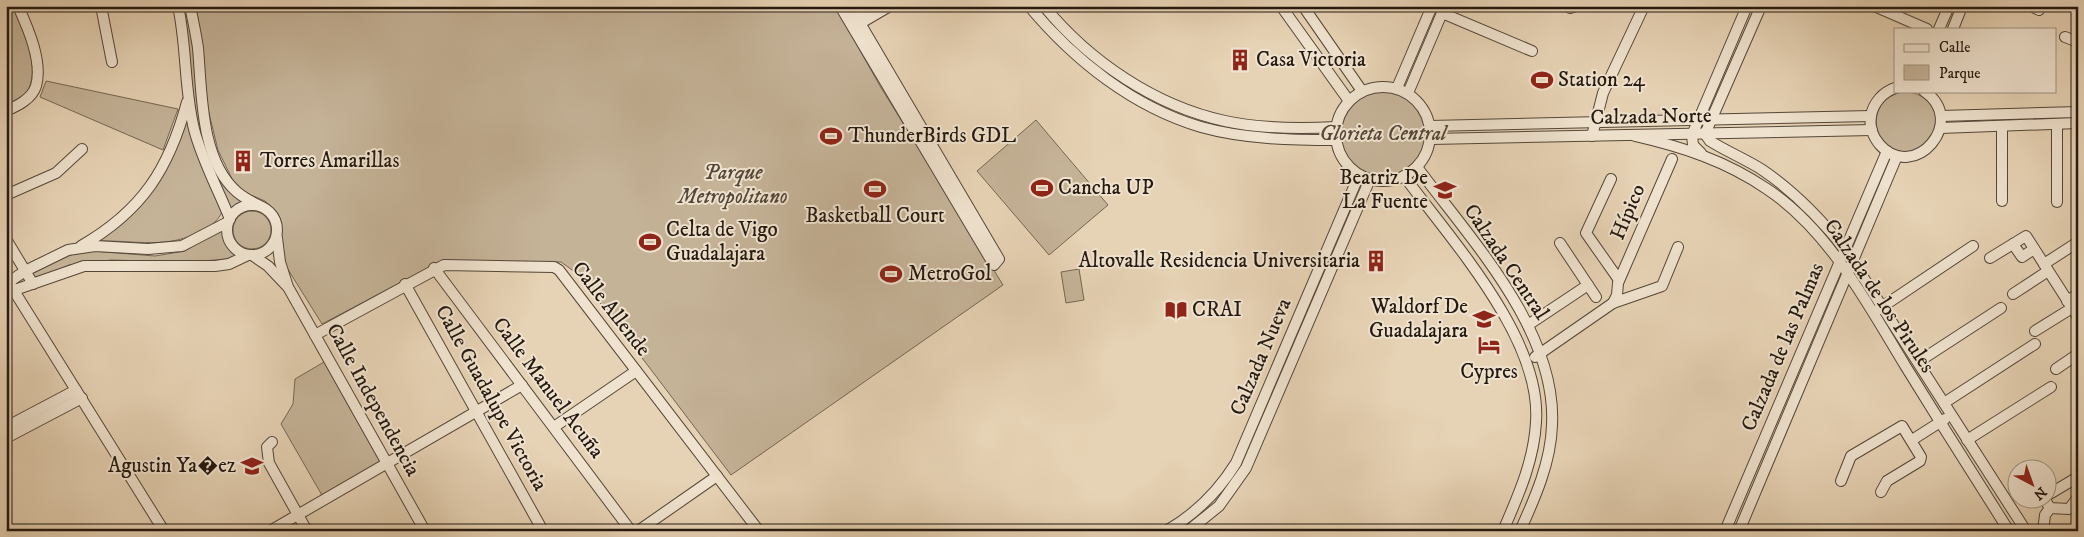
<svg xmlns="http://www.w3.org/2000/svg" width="2084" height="537" viewBox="0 0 2084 537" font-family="'IM FELL DW Pica',serif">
<rect width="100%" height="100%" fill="#e6d2b4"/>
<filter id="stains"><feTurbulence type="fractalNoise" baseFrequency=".004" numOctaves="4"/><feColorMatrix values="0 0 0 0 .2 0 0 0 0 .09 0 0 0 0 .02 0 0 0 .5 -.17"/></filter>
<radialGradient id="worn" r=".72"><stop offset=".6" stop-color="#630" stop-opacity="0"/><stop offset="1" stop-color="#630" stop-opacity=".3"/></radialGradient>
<g fill="#c5b398" stroke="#746654">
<path d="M 6,6 L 12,6 C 24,28 46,79 21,98 C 17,101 11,103 6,105 Z"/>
<path d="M 180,6 L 185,6 L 189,21 L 216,169 L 245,203 L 236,204 L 231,210 C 214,174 195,138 190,98 C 187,65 190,40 180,6 Z"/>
<polygon points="196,6 835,6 880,86 1003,285 731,475 579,275 561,262 441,261 322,324 284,263 280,219 275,210 265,201 241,191 234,183 218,150 204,93 203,52"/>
<polygon points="46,81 178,109 163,150 40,97"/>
<circle cx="1383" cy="134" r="43"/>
<circle cx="1906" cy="122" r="30"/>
<path d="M 186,120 L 222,212 C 217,222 212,225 203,230 C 169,250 134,240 97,241 L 141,204 Z"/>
<polygon points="1036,120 1108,205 1049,255 977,171"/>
<circle cx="252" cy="230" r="19"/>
<polygon points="222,228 225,241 240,258 189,262 111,260 69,265 35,281 30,273 65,256 92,251 155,256 185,251"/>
<polygon points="1079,269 1084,300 1066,303 1061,272"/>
<polygon points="324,362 381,463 323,497 281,424 293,404 295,379"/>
</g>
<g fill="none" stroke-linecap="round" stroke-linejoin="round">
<g stroke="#544739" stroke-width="12">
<g id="minor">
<polyline points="101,6 112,62"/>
<path d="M 178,6 C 187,47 184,89 194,129 C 202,160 218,189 230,219"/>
<path d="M 190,6 C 193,20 196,34 198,48 C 202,92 200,160 237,192 C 244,198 252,202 260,206"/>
<polyline points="840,6 994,265 999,259 850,6"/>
<path d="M 1029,6 C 1074,60 1133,107 1201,127 C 1244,139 1291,140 1336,140"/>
<path d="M 1044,6 C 1089,61 1155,106 1225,121 C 1262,129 1299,129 1336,127"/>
<polyline points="1281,6 1349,101"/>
<polyline points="1303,6 1362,91"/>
<polyline points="1566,6 1570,8 1577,6"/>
<path d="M 1761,6 L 1705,134 L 1710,141 C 1726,151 1745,159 1761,169 C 1794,191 1820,218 1845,249 L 2026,531"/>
<polyline points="1874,6 1927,29"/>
<polyline points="2031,6 2039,10"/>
<polyline points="1442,13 1532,51"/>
<polyline points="852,19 875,6"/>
<polyline points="854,27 890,6"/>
<polyline points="1939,29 1949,6"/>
<polyline points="1953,29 1962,6"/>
<polyline points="2065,37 2078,42"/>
<circle cx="1383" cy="134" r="47"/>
<polyline points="1397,88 1432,6"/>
<path d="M 1895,88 C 1883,92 1873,103 1871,116 C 1869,126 1873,137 1880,145 C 1914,183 1969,121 1924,91"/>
<polyline points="1408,93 1445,6"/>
<path d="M 6,111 C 17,106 32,99 36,86 C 43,62 28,28 18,6"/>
<polyline points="1941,116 2078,112"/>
<polyline points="2057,124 2057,202"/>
<polyline points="1430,126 1871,116"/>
<polyline points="1940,128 2078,123"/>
<polyline points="1592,136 1603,93 1644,6"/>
<path d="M 1635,136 C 1683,147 1726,161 1767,189 C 1830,231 1868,305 1906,367 C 1940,422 1974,476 2009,531"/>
<polyline points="1431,139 1872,130"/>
<polyline points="1701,153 1693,145 1692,135 1747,6"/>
<path d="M 1417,167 C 1470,239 1557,330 1552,425 C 1551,462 1535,498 1520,531"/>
<path d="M 1404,176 C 1452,241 1542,339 1536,422 C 1534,461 1518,496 1503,531"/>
<polyline points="1611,179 1586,233 1619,280"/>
<polyline points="6,195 56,173 82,149"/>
<polyline points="2002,201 2002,126"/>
<circle cx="252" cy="230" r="25"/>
<polyline points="277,238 280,262 288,287 425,531"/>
<polyline points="6,239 33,284"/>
<polyline points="1560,243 1596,297"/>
<polyline points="2013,244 2022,257 2034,249"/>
<path d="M 81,246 C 142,211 169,169 187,102"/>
<polyline points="252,255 268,266 286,285"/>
<polyline points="1990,258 2026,236 2078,317"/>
<polyline points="2044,264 2078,242"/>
<polyline points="434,268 631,531"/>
<polyline points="6,278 164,531"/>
<polyline points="6,284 25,271 68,250 95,246 148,249 182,246 228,222"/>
<polyline points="405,284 543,531"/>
<polyline points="6,293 84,266 215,266 229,264 248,255"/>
<polyline points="2013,294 2048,271"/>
<polyline points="2067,301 2078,294"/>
<polyline points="1613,303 1617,295 1618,283 1672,159"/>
<polyline points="1879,309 1973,246"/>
<polyline points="1528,325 1588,285"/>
<polyline points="2035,331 2072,308"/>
<polyline points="315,335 444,265 554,267 559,270 759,531"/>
<polyline points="1535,357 1613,303 1662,286 1678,247"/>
<polyline points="1918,362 2001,308"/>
<polyline points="2056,369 2078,354"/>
<polyline points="1944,403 2035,344"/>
<polyline points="6,427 76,390"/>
<polyline points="554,427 636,371"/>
<polyline points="6,438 82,398"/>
<polyline points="1912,440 1945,419"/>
<polyline points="1967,440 2051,387"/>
<polyline points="272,442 267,447 269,463 307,531"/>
<polyline points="1841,481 1851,456 1902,426 1921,457 1920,461 1887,481 1881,492"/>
<polyline points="2046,496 2078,477"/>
<polyline points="2045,500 2050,508 2069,509 2078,497"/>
<polyline points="270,531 522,385"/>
<polyline points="638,531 717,476"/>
<path d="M 1166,531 C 1196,514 1218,492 1236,463 L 1359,175"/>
<polyline points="1188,531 1219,506 1246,468 1370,179"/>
<polyline points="1725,531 1887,151"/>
<polyline points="1739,531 1897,156"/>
<polyline points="2043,531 2045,515 2050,508"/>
</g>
</g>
<use href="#minor" stroke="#efe2ce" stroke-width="10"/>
</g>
<defs>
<g id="building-bare" transform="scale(1.725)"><path d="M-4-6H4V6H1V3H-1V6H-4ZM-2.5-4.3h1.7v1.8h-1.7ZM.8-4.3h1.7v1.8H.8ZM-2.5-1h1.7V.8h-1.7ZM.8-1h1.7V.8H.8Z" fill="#8f2418" stroke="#efe2ce" stroke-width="2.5" paint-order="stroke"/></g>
<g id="stadium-bare" transform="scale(1.725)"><path d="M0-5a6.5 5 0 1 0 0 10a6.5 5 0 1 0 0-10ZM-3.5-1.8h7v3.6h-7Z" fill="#8f2418" stroke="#efe2ce" stroke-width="2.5" paint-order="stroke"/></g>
<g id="school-bare" transform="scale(1.725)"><path d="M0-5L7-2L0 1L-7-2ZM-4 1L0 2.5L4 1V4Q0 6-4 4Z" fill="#8f2418" stroke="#efe2ce" stroke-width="2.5" paint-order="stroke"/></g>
<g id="library-bare" transform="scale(1.725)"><path d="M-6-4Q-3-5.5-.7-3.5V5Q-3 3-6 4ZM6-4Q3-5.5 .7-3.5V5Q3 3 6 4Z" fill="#8f2418" stroke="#efe2ce" stroke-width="2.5" paint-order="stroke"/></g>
<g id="hotel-bare" transform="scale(1.725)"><path d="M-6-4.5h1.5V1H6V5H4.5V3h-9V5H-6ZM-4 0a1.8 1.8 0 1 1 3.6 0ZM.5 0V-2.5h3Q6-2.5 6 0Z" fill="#8f2418" stroke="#efe2ce" stroke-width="2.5" paint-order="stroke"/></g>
</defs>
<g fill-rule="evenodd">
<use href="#building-bare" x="1240" y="60"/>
<use href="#stadium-bare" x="1542" y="80"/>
<use href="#stadium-bare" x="831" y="136"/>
<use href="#building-bare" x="243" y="161"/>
<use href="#stadium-bare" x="1042" y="188"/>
<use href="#stadium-bare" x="875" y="189"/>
<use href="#school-bare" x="1445" y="190"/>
<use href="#stadium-bare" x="650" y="242"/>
<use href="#building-bare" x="1376" y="261"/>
<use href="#stadium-bare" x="891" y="274"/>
<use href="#library-bare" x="1176" y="310"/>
<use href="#school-bare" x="1484" y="319"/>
<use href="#hotel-bare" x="1489" y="345"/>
<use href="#school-bare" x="252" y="466"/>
</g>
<g text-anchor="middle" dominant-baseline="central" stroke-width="4" stroke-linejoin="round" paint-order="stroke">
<g font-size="21" fill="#241910" stroke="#efe2ce" text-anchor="start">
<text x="1256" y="60">Casa Victoria</text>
<text x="1558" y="80">Station 24</text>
<text x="848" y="136">ThunderBirds GDL</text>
<text x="260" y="161">Torres Amarillas</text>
<text x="1428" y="178" text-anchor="end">Beatriz De<tspan x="1428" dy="24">La Fuente</tspan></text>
<text x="1058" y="188">Cancha UP</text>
<text x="875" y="216" text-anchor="middle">Basketball Court</text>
<text x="666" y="230">Celta de Vigo<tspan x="666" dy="24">Guadalajara</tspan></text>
<text x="1360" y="261" text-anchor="end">Altovalle Residencia Universitaria</text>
<text x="908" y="274">MetroGol</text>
<text x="1468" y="307" text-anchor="end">Waldorf De<tspan x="1468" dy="24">Guadalajara</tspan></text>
<text x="1192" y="310">CRAI</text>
<text x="1489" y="372" text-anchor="middle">Cypres</text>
<text x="236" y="466" text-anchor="end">Agustin Ya�ez</text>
</g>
<g font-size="21" fill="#241910" stroke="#efe2ce">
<text transform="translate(1651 117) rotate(-1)">Calzada Norte</text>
<text transform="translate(1628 212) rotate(-67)">Hípico</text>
<text transform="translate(1506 262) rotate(56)">Calzada Central</text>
<text transform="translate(1879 296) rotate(56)">Calzada de los Pirules</text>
<text transform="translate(611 309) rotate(52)">Calle Allende</text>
<text transform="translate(1783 347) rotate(-67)">Calzada de las Palmas</text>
<text transform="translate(1261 357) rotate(-67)">Calzada Nueva</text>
<text transform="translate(548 388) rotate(53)">Calle Manuel Acuña</text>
<text transform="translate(491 398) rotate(61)">Calle Guadalupe Victoria</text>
<text transform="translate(373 400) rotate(61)">Calle Independencia</text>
</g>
<g font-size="21" font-style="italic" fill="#544739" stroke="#efe2ce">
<text x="1383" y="134">Glorieta Central</text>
<text x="733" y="173">Parque<tspan x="733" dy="24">Metropolitano</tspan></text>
</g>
</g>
<rect width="2084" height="537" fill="none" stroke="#e6d2b4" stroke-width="25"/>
<rect x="8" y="8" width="2069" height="522" fill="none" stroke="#241910" stroke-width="2.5"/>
<rect x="12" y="12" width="2059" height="512" fill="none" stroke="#241910"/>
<rect x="1894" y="28" width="162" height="65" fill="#efe2ce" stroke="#9e9282"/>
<rect x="1904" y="44" width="25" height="8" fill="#efe2ce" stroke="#9e9282"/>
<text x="1939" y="52" font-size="15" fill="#241910">Calle</text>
<rect x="1904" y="65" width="25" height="15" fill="#c5b398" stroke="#9e9282"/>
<text x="1939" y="78" font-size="15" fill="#241910">Parque</text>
<g transform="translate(2032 484) rotate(139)"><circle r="24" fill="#efe2ce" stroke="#9e9282"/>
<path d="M0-4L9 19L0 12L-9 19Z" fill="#8f2418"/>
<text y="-8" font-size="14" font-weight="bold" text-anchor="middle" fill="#241910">N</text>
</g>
<rect width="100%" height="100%" filter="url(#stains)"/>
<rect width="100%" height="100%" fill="url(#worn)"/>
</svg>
